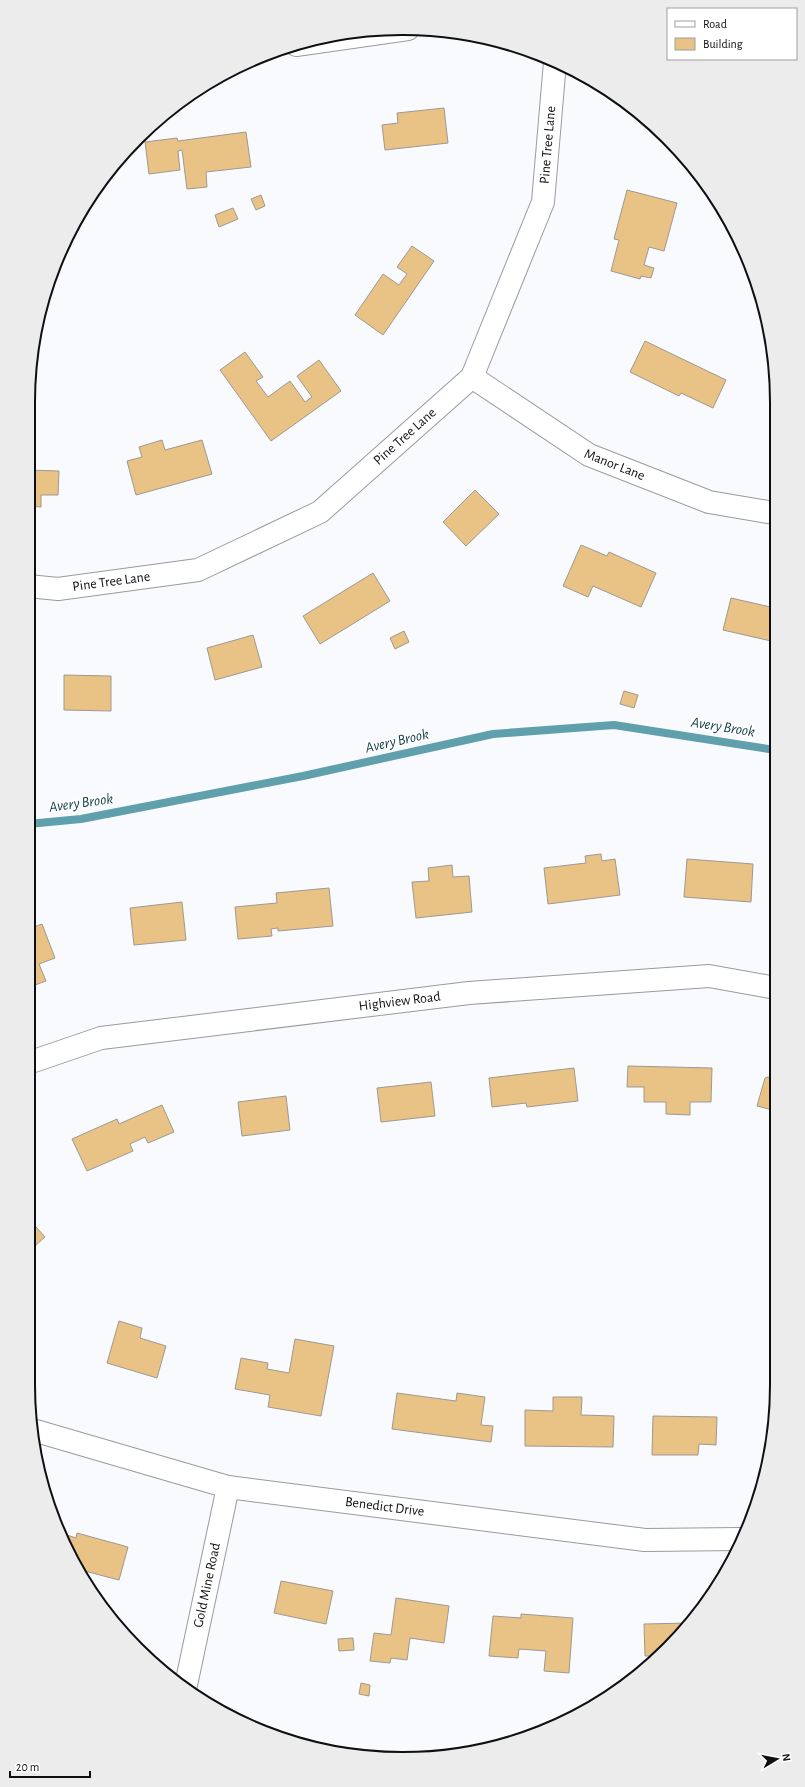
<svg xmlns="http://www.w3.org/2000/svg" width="805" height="1787" viewBox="0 0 805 1787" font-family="'Alegreya Sans',sans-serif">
<rect width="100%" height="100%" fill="#f9fafe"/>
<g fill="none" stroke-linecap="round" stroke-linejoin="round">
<polyline stroke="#60a0ac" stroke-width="8" points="28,824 81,819 303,776 493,734 614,725 775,750"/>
</g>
<g fill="#e9c285" stroke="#9e9991">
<polygon points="444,108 448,143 385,150 382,125 398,123 397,113"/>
<polygon points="246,132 251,167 206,172 207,187 187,189 182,150 178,151 180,170 149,174 145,142 177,138 178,141"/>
<polygon points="627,190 677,203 664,251 649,247 644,265 654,268 651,278 641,276 640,279 611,271 619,240 614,239"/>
<polygon points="261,195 265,206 256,210 251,199"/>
<polygon points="233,208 238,219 219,227 215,215"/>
<polygon points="412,246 434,261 383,335 355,315 383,274 399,285 407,274 397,267"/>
<polygon points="645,341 726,380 713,408 681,393 679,396 630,372"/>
<polygon points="245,352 263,377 256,381 268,397 290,381 305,402 312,397 297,376 319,360 341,391 271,441 220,370"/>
<polygon points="162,440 165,450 202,440 212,474 136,495 127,461 142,457 139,447"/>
<polygon points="28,470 59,471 58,495 41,495 41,507 28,506"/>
<polygon points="475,490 499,514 466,546 443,522"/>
<polygon points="581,545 607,556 609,552 656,573 641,607 593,586 588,597 563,586"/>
<polygon points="373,573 390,601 320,644 303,616"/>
<polygon points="731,598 775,608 775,627 771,641 723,630"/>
<polygon points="404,631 409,642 395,649 390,638"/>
<polygon points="253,635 262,667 215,680 207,648"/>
<polygon points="64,675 111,676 111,711 64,710"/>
<polygon points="624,691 638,695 634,708 620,704"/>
<polygon points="601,854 602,861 615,859 620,895 548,904 544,868 586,863 585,856"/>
<polygon points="687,859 753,864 751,902 684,897"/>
<polygon points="452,865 453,877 469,876 472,912 416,918 412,882 429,881 428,868"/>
<polygon points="329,888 333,926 278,931 278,928 271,929 272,936 238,939 235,907 277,903 276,893"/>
<polygon points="182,902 186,940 134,945 130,908"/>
<polygon points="42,924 55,958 39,964 46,981 35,985 28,968 28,929"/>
<polygon points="628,1066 712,1068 711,1102 690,1102 690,1115 666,1114 666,1102 644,1102 644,1087 627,1087"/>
<polygon points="574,1068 578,1101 527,1107 526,1103 492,1107 489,1078"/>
<polygon points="768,1077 776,1079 776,1111 757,1106 765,1078"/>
<polygon points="431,1082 435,1116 381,1122 377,1088"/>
<polygon points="286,1096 290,1130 242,1136 238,1102"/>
<polygon points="162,1105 174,1132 148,1143 145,1137 130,1144 133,1151 87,1171 72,1139 117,1119 119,1124"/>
<polygon points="28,1218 45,1237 35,1246 28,1238"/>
<polygon points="119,1321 142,1328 140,1338 166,1346 157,1378 107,1363"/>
<polygon points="295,1339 334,1346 321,1416 268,1407 270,1395 235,1389 241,1358 268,1363 267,1369 289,1373"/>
<polygon points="397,1393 456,1401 457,1393 485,1397 481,1425 493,1426 491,1442 392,1429"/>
<polygon points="553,1397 582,1397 581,1415 614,1416 613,1447 525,1446 525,1410 553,1411"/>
<polygon points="653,1416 717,1417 716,1445 699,1444 698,1455 652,1455"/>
<polygon points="61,1533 76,1538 77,1533 128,1547 119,1580 77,1569"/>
<polygon points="281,1581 333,1591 326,1624 274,1613"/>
<polygon points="396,1598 449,1606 444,1643 410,1638 407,1660 391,1658 390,1663 370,1661 374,1633 391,1635"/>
<polygon points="521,1614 573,1618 569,1673 544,1671 546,1651 519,1649 518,1658 489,1656 493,1616 521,1618"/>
<polygon points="689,1623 684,1632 654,1656 645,1656 644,1624"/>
<polygon points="353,1638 354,1650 339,1651 338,1639"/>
<polygon points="361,1683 370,1685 369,1696 359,1694"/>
</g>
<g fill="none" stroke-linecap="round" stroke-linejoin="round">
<g stroke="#989aa2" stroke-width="24">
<g id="minor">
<polyline points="296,45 408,29"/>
<path id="s1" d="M 472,377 L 589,455 L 709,502 L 774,513"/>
<path id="s2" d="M 28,586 L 58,589 L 198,570 L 320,512 L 472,377 L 543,202 L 555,62"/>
<path id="s3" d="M 28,1063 L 101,1038 L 469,993 L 709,976 L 776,988"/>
<path id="s4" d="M 36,1431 L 228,1487 L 645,1540 L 741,1539"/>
<path id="s5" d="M 186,1685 L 228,1487"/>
</g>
</g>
<use href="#minor" stroke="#fff" stroke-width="22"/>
</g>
<g text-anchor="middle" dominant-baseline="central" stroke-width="3.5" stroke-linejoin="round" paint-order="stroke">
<g font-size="14" fill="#0f0f12" stroke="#fff">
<text stroke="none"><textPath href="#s2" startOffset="756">Pine Tree Lane</textPath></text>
<text stroke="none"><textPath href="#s2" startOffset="420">Pine Tree Lane</textPath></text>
<text stroke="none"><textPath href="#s1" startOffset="168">Manor Lane</textPath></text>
<text stroke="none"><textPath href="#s2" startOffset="84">Pine Tree Lane</textPath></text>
<text stroke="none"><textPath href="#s3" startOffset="378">Highview Road</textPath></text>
<text stroke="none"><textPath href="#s4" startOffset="358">Benedict Drive</textPath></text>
<text stroke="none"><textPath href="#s5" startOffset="102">Gold Mine Road</textPath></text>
</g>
<g font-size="15" font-style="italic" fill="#123d44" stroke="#fff">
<text transform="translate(723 727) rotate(9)">Avery Brook</text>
<text transform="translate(397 741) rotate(-13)">Avery Brook</text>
<text transform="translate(81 803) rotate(-8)">Avery Brook</text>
</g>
</g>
<path d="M0 0H805V1787H0ZM402 35H403A367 367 0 0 1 770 402V1385A367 367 0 0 1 403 1752H402A367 367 0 0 1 35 1385V402A367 367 0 0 1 402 35Z" fill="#ececec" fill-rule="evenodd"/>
<path fill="none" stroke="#0f0f12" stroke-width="2" d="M402 35H403A367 367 0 0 1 770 402V1385A367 367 0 0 1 403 1752H402A367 367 0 0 1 35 1385V402A367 367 0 0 1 402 35Z"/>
<rect x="667" y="8" width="130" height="52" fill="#ffffff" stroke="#9f9fa0"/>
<rect x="675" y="21" width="20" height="6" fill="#ffffff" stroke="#9f9fa0"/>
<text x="703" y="28" font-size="12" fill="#0f0f12">Road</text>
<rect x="675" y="38" width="20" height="12" fill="#e9c285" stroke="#9f9fa0"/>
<text x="703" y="48" font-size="12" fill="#0f0f12">Building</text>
<g transform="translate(777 1759) rotate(80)" stroke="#ffffff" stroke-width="3" paint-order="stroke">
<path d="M0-3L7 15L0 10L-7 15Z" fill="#0f0f12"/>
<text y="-6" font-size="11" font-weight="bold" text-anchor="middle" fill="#0f0f12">N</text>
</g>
<path d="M10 1771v6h80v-6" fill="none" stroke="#0f0f12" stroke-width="2"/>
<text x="16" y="1771" font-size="12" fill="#0f0f12" stroke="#ffffff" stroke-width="3" paint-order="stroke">20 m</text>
</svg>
